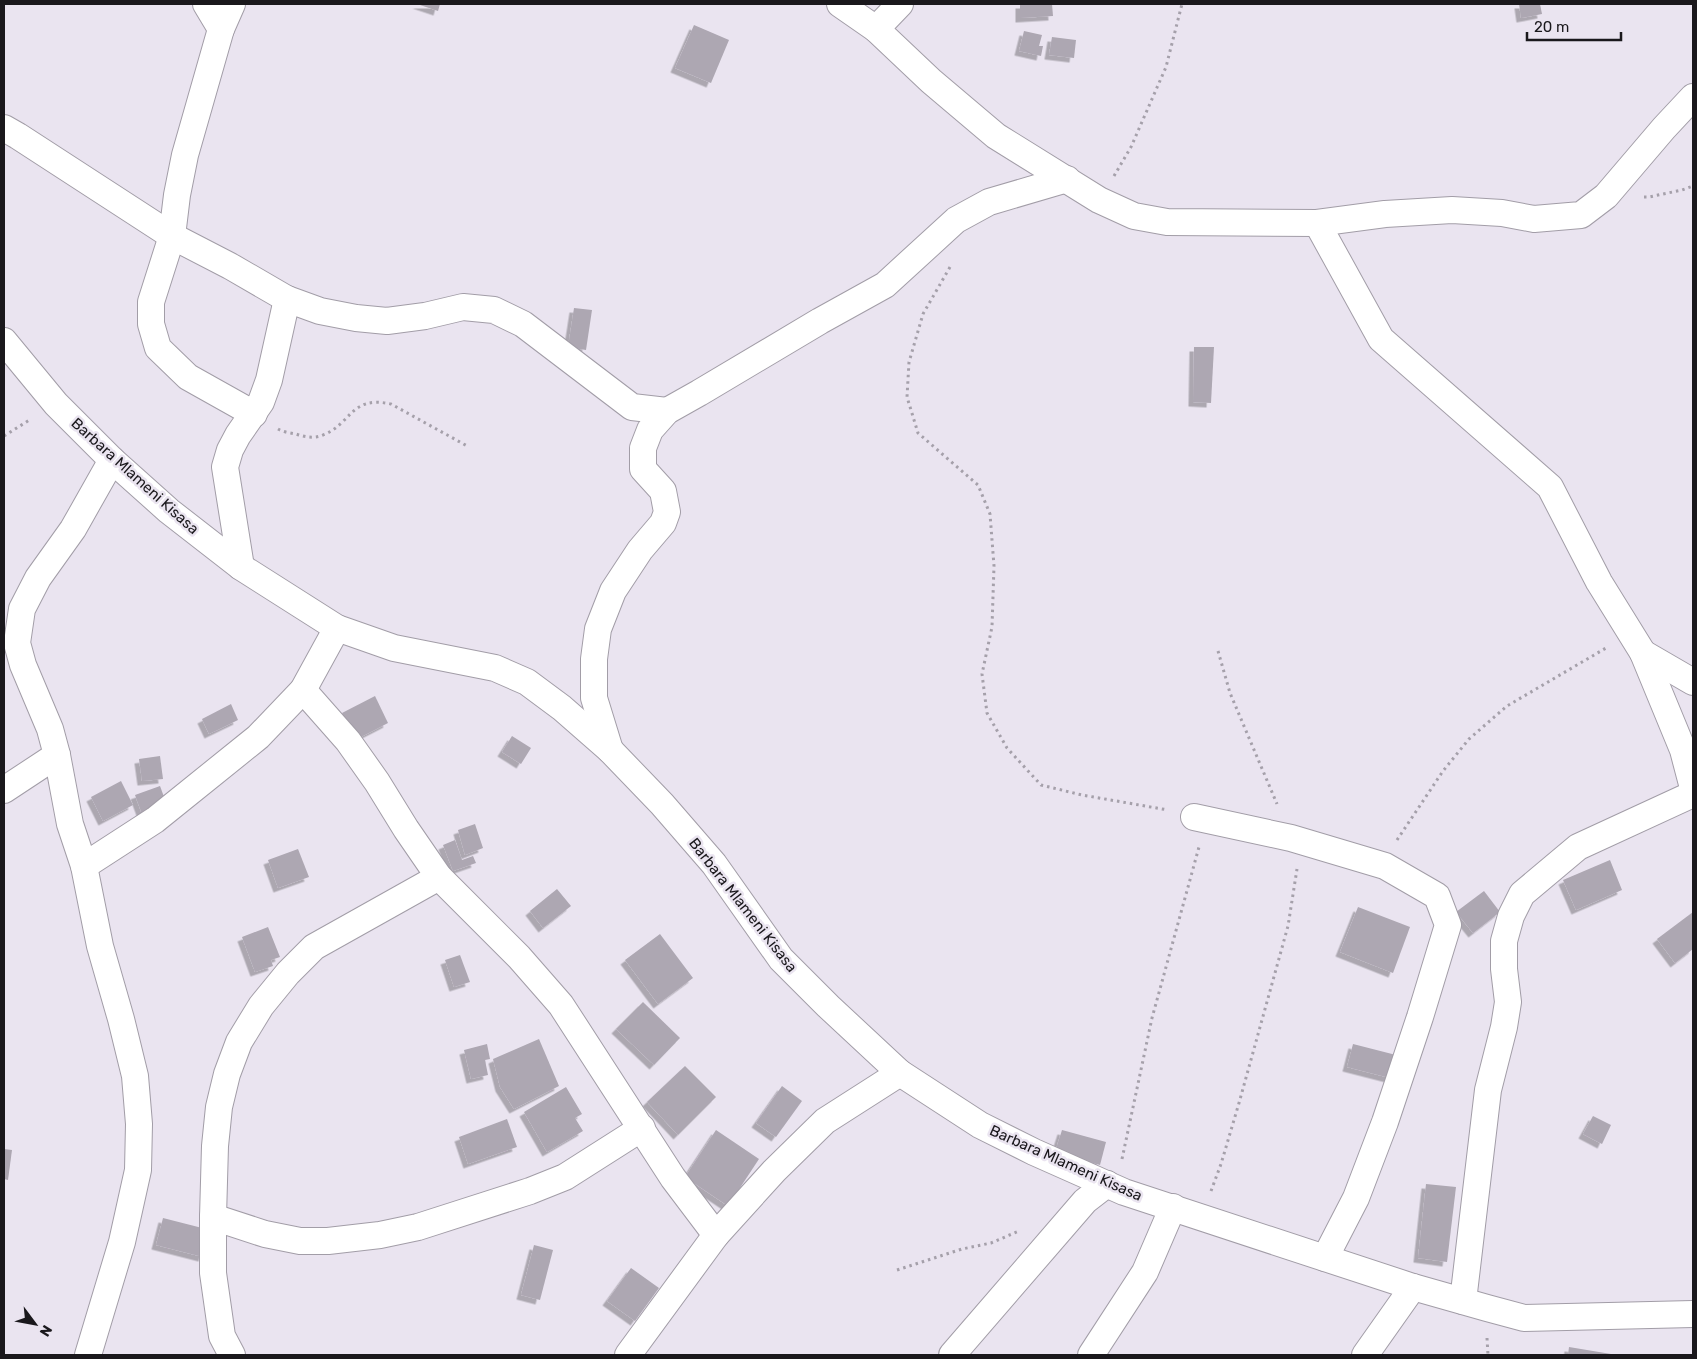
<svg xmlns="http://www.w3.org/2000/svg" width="1697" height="1359" viewBox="0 0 1697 1359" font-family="Rubik,sans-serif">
<defs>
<filter id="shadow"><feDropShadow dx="-4.5" dy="4.5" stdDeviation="0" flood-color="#0004"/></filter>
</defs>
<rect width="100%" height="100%" fill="#eae4f0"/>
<g fill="#ada7b2" filter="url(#shadow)">
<polygon points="417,4 440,4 438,11"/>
<polygon points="1020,4 1052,4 1053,16 1020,18"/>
<polygon points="1519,4 1540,4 1542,14 1521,18"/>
<polygon points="694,25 729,40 711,83 675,68"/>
<polygon points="1024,31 1042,35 1039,46 1043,46 1041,56 1019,51"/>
<polygon points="1052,37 1076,40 1074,58 1049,55"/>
<polygon points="574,308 592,310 586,350 568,347"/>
<polygon points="1194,347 1214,347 1211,403 1193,402"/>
<polygon points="375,696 388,723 355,740 342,713"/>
<polygon points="231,704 238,720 209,734 202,719"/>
<polygon points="512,736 531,748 521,764 502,752"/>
<polygon points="160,756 163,779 142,781 139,759"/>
<polygon points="121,781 133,805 103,821 91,797"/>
<polygon points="160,786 167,805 142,814 135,795"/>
<polygon points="475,824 483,848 465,855 458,830"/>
<polygon points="455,840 462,860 473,856 476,863 453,871 443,845"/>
<polygon points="298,849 309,877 278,888 268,860"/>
<polygon points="1610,860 1622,890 1576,910 1563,880"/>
<polygon points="557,889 571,906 543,928 530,911"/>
<polygon points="1484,891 1500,912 1473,933 1456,912"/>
<polygon points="1358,907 1410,927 1393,973 1340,952"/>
<polygon points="1693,912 1693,949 1675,963 1657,939"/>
<polygon points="268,927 280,957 271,960 273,966 255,972 242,937"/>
<polygon points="660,934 693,978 658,1004 625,960"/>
<polygon points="460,955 470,982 454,987 445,960"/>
<polygon points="643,1002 680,1038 654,1065 616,1029"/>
<polygon points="539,1039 559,1086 514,1109 500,1087 493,1059"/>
<polygon points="487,1044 490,1059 485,1060 488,1075 471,1079 464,1050"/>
<polygon points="1353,1044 1396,1055 1390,1078 1347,1067"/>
<polygon points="685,1066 716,1097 678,1135 647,1102"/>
<polygon points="782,1086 802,1101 776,1137 756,1123"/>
<polygon points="566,1087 582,1114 575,1118 583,1131 547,1152 524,1112"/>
<polygon points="1593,1116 1611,1125 1602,1144 1583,1134"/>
<polygon points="507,1119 517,1147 468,1164 459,1137"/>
<polygon points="716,1130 759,1159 728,1206 685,1177"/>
<polygon points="1062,1130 1106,1142 1100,1165 1055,1152"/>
<polygon points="4,1149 12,1150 8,1180 4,1179"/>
<polygon points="1426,1184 1456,1187 1447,1262 1418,1258"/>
<polygon points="163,1218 210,1230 203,1257 156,1245"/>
<polygon points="534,1245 553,1250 540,1300 521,1295"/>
<polygon points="631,1268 659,1288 635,1321 607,1301"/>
<polygon points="1569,1347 1611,1354 1611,1355 1568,1355"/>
</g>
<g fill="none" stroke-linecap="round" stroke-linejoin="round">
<g stroke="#a29da7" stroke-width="28">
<g id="minor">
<polyline points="206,4 221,29"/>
<polyline points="232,4 221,29 185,155 177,195 172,236 151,302 151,324 158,348 188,377 254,414"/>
<polyline points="840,4 876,29 931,81 996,136 1099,200 1134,216 1167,222 1317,223 1385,214 1452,210 1502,213 1534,219 1581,215 1606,196 1664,128 1693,97"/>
<polyline points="876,29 900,4"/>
<polyline points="4,128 18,136 172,236 230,266 287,299 320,311 356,318 387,321 425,316 463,307 494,310 523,324 632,407 667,411"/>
<polyline points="1317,223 1381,339 1550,487 1599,582 1643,653 1683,750 1693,788"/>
<polyline points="4,341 56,404 112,460 169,511 241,567 337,628 394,648 495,668 527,682 562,708 610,750 662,804 714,864 781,959 828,1006 900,1073 980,1125 1034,1152 1124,1192 1413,1287 1487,1308 1524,1318 1693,1314"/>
<polyline points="241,567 225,467 230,450 238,435 261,402 269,380 287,299"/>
<polyline points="1643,653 1693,682"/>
<polyline points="303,690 348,741 377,782 406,829 439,877 519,957 561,1005 673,1178 716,1235"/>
<polyline points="610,750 594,698 594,659 598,629 613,591 640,550 663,523 667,512 663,491 643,469 643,448 650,430 667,411 699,393 820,321 885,285 956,220 989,202 1067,179"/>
<polyline points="4,790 57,755"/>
<polyline points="1194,817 1291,838 1385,866 1437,896 1448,925 1420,1017 1385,1122 1356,1198 1325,1258"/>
<polyline points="84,866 155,820 258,737 303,690 337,628"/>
<polyline points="213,1217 265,1234 300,1241 328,1241 380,1235 418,1227 530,1191 565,1177 642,1128"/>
<polyline points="1463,1301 1488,1090 1504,1027 1508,1002 1504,969 1504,941 1511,916 1522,894 1578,847 1693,794"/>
<polyline points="88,1355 122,1242 138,1170 139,1124 135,1076 121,1019 100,946 84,866 70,824 57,755 50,729 23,665 17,643 22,609 38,578 73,529 112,460"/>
<polyline points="232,1355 222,1336 213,1273 213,1217 215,1146 219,1107 227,1074 239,1042 261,1006 288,973 314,947 439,877"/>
<polyline points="628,1355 716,1235 774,1171 825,1121 900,1073"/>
<polyline points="952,1355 1085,1201 1107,1184"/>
<polyline points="1091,1355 1145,1272 1173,1207"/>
<polyline points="1365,1355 1413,1287"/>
</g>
</g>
<g stroke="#a5a0aa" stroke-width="3" stroke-dasharray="2.5 4" stroke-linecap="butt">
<polyline points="1114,176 1131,147 1166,67 1182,4"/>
<polyline points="1644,197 1649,197 1682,190 1693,186"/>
<polyline points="950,267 923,314 909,362 907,397 918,433 978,485 990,514 994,566 992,627 982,674 987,713 1007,748 1041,785 1082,795 1168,810"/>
<path d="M 278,429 C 283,432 290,433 296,434 C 305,437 314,439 323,435 C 352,424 350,395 391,404 L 469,447"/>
<polyline points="4,436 31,419"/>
<polyline points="1218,651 1230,693 1277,804"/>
<polyline points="1397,840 1443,771 1469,739 1507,706 1606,648"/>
<polyline points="1122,1159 1152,1018 1199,847"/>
<polyline points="1211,1191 1221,1164 1239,1103 1288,926 1297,869"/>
<polyline points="897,1270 962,1249 991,1243 1019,1231"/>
<polyline points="1487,1338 1488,1355"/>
</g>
<use href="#minor" stroke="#fff" stroke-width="26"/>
</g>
<g text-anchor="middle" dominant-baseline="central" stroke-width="5" stroke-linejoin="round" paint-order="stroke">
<g font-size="15" fill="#1a181c" stroke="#eae4f0">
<text transform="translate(135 476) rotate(42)">Barbara Mlameni Kisasa</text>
<text transform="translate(743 905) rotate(52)">Barbara Mlameni Kisasa</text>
<text transform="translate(1066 1163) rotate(24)">Barbara Mlameni Kisasa</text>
</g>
</g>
<rect width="1697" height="1359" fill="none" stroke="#1a181c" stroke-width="10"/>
<g transform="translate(35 1324) rotate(122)" stroke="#eae4f0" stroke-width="4" paint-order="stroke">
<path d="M0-4L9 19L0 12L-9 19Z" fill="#1a181c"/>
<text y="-8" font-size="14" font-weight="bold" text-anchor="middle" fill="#1a181c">N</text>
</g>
<path d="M1527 32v8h94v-8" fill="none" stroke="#1a181c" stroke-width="2.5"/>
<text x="1534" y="32" font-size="15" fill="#1a181c" stroke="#eae4f0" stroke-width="4" paint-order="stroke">20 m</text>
</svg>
